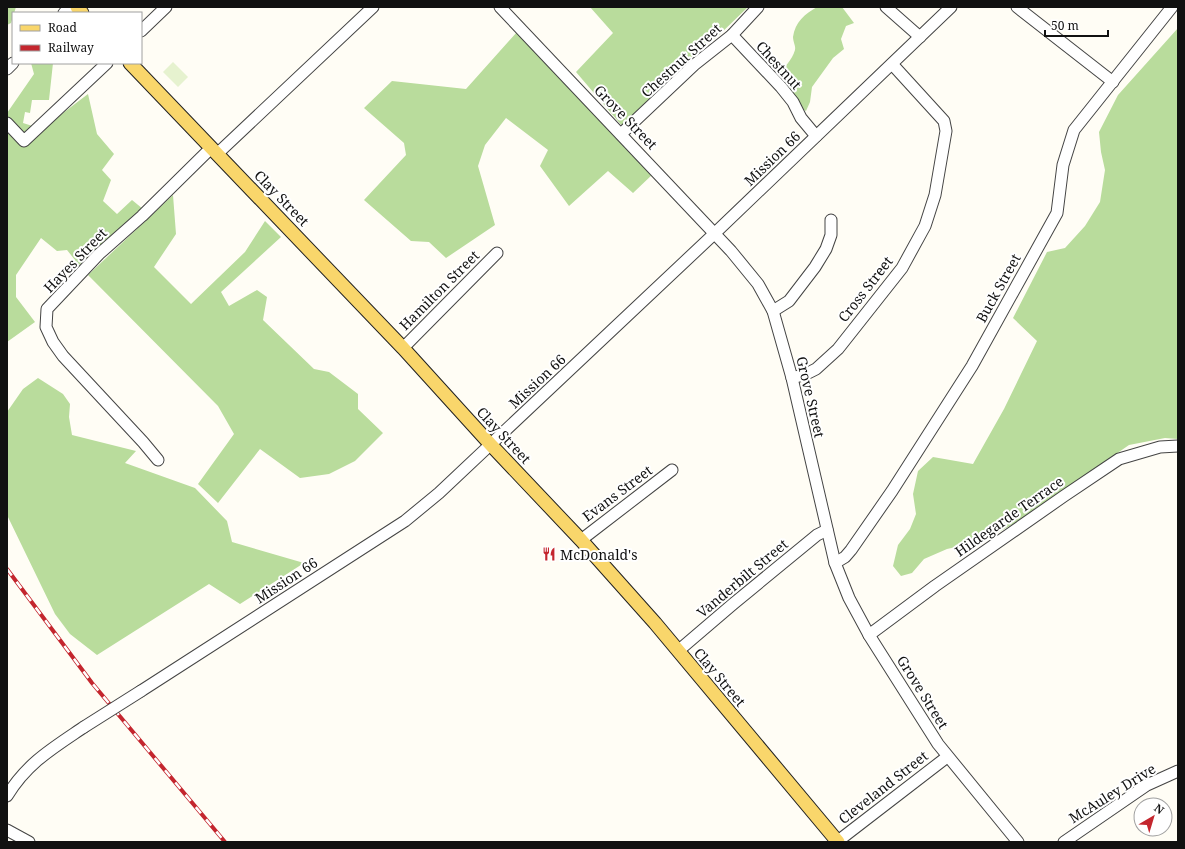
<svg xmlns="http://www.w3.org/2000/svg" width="1185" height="849" viewBox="0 0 1185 849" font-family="'Noto Serif',serif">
<rect width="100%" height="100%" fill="#fffdf5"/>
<g fill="#b9dc9c">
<polygon points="7,7 16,7 11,23 7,25"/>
<polygon points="590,7 748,7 718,36 698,50 623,127 576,72 613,33"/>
<path d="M 817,7 L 842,7 L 854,23 L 846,26 L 841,39 L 844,49 L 833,58 L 812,87 L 810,102 L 806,111 L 799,107 L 777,76 C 784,68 792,60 795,50 C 796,46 793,42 793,37 C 795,22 805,14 817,7 Z"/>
<polygon points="1178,28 1178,439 1165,438 1129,445 1021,520 982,541 947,549 924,559 912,573 901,576 893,566 898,545 910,529 916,514 913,494 918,471 933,457 973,464 1004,409 1037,341 1013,318 1047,252 1065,248 1085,226 1100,202 1105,170 1101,152 1099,132 1118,95"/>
<polygon points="517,32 654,173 633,193 608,171 569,206 540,166 548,150 506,118 485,145 478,166 495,225 446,258 429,242 411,241 364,200 406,155 404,143 364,108 392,81 466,89"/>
<polygon points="31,63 53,63 49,100 32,100 30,113 25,112 23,123 42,129 88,94 97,134 114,154 102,170 111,180 103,201 117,214 132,200 143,209 79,265 67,250 57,251 41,238 16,275 16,297 35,322 7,342 7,113 34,74"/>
<polygon points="173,195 176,234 154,267 191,304 245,252 265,221 281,237 221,292 229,306 257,290 267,297 263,320 314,369 329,372 358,394 358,409 383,433 355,461 329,474 300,478 260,449 218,503 198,484 234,434 218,406 88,275"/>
<polygon points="38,378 63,394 70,404 69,417 72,435 136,451 125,463 195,488 227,521 232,542 304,563 240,604 209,584 97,655 70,634 55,614 7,515 7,412 23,389"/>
</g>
<polygon fill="#e6f2cf" points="173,62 188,77 178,87 163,72"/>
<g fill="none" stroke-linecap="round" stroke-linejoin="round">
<g stroke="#444" stroke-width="13">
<g id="minor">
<polyline points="500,7 731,251 758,284 773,311 792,378 835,563 849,598 869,635 938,744 1018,842"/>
<polyline points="886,7 920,37"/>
<polyline points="1017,7 1113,82"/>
<polyline points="64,13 70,7"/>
<polyline points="141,31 166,7"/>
<polyline points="732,35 781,87 793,102 801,118 816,136"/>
<polyline points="7,69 13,63"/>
<polyline points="7,123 24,141 107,63"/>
<polyline points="621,134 694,65 732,35 758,7"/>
<polyline points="217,154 373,7"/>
<polyline points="773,311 789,301 815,267 826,249 831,235 831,220"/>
<polyline points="403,348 497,253"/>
<polyline points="792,378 806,374 816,369 838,349 902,268 925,226 935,195 946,131 944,121 892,64"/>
<polyline points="158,460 143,442 63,356 53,342 46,327 47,309 99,254 142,216 211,148"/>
<polyline points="581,540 672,470"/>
<polyline points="835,563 845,557 851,550 892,491 972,366 1057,213 1063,165 1074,130 1172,7"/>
<polyline points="869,635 935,586 1064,496 1119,459 1160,447 1178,446"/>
<polyline points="678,651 733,604 817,535 827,530"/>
<polyline points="141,691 405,521 439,493 714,234 951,7"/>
<path d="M 7,796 C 27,763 53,748 84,727"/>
<polyline points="7,830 29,842"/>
<polyline points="838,841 947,757"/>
<polyline points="1064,842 1147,785 1178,771"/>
</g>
</g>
<g stroke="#222" stroke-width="15">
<g id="major">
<polyline points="77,7 82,13"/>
<polyline points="130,63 403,348 491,445 581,540 655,623 838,842"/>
</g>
</g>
<use href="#minor" stroke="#fff" stroke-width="11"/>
<use href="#major" stroke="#f9d66b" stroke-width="13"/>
<g stroke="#c4262e" stroke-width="4">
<polyline id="rail" points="7,569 92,683 225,842"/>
</g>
<use href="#rail" stroke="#fff" stroke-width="2.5" stroke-dasharray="8" stroke-linecap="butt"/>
<g stroke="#444" stroke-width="13" stroke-linecap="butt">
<polyline id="minor-bridge" points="84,727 141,691"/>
</g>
<use href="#minor-bridge" stroke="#fff" stroke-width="11"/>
</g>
<defs>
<g id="restaurant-bare" transform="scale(1.08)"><path d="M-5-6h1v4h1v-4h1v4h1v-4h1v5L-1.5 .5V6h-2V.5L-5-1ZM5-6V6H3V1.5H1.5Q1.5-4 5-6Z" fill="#c4262e" stroke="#fff" stroke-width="2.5" paint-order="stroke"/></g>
</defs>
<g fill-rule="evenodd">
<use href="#restaurant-bare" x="549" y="554"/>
</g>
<g text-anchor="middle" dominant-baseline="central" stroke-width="4" stroke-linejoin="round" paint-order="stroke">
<g font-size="14" fill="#111" stroke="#fff">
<text transform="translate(681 60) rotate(-42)">Chestnut Street</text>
<text transform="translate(779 65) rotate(48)">Chestnut</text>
<text transform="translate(626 117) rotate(46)">Grove Street</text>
<text transform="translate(772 158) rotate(-44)">Mission 66</text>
<text transform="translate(282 198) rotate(46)">Clay Street</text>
<text transform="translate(75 260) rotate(-46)">Hayes Street</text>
<text transform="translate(998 288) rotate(-61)">Buck Street</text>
<text transform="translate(865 289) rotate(-52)">Cross Street</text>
<text transform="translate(439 290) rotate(-45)">Hamilton Street</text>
<text transform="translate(537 381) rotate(-43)">Mission 66</text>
<text transform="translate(811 397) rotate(77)">Grove Street</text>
<text transform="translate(504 435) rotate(47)">Clay Street</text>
<text transform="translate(617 493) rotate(-37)">Evans Street</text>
<text transform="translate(1009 516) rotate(-35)">Hildegarde Terrace</text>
<text transform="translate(742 578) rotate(-40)">Vanderbilt Street</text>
<text transform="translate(286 580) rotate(-33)">Mission 66</text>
<text transform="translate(720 677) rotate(50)">Clay Street</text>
<text transform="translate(923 692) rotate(58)">Grove Street</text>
<text transform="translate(883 787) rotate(-38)">Cleveland Street</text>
<text transform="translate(1112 793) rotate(-32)">McAuley Drive</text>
</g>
<g font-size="14" fill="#111" stroke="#fff" text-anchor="start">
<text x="560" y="554">McDonald's</text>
</g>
</g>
<rect width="1185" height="849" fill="none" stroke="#111111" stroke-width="16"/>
<rect x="12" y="12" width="130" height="52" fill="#ffffff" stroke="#a0a0a0"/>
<rect x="20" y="25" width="20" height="6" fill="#f9d66b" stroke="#a0a0a0"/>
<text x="48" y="32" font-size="12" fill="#111111">Road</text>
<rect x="20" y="45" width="20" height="6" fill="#c4262e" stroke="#a0a0a0"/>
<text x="48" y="52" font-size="12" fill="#111111">Railway</text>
<g transform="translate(1153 817) rotate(38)"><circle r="19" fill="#ffffff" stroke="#a0a0a0"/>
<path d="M0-3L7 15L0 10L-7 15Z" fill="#c4262e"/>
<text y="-6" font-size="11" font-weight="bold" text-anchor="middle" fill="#111111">N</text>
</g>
<path d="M1045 30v6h63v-6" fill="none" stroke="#111111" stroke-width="2"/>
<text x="1051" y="30" font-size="12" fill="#111111" stroke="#ffffff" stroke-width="3" paint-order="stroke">50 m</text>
</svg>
